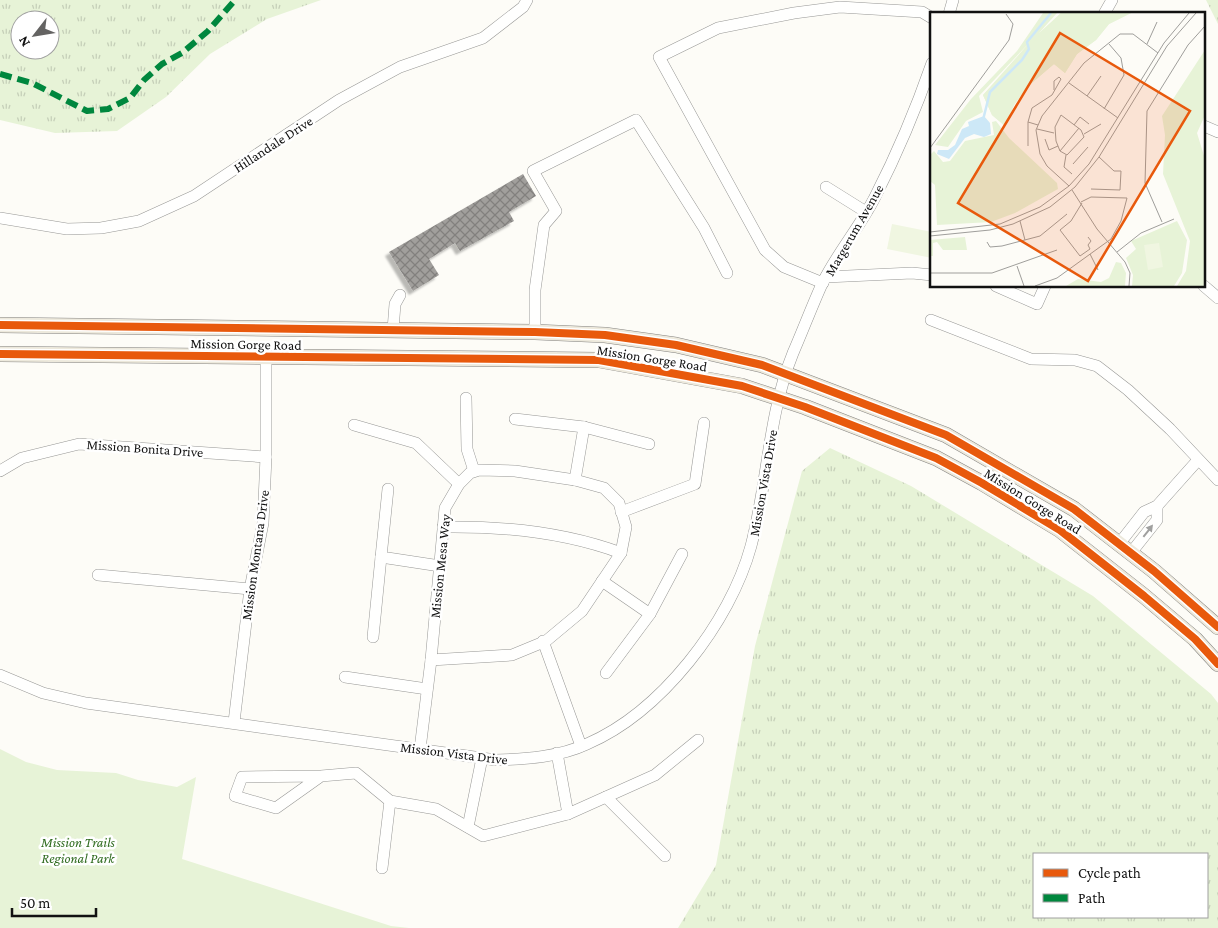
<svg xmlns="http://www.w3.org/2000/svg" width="1218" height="928" viewBox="0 0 1218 928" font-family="'Crimson Pro',serif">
<defs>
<pattern id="grass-tufts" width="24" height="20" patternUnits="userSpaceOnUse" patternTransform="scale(1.25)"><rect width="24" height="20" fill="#e7f3d7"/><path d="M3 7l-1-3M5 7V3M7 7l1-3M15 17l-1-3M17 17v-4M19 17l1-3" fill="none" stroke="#c5cfb8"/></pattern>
<pattern id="building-cross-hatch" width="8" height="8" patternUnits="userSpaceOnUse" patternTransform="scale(1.25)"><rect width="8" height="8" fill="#a19f9c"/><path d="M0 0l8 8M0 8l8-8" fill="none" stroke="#82807e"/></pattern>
<filter id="shadow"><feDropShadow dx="-4" dy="4" stdDeviation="1" flood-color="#0004"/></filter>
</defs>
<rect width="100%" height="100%" fill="#fdfcf7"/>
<g fill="url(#grass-tufts)" fill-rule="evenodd">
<path d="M 0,0 L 321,0 L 267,19 L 210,54 L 166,97 L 117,131 L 55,133 L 0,120 ZM 20,20 L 50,20 L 50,50 L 20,50 Z"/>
<polygon points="1206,0 1218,0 1218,24"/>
<path d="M 830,448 L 911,486 L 1093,596 L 1211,694 L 1218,703 L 1218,928 L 678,928 L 716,865 L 755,646 L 802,471 ZM 1207,854 L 1207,917 L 1034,917 L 1034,854 Z"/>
</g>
<polygon fill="#e7f3d7" points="0,749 26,762 57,770 116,773 138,780 177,787 196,777 182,859 391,926 409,928 0,928"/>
<polygon fill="#f0f6e1" points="892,224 932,232 932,258 887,249"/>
<polygon fill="url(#building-cross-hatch)" filter="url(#shadow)" points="523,174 536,196 509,212 514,221 460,251 455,243 429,259 439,275 413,291 389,252"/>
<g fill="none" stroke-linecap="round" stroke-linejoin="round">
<g stroke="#979795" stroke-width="12">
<g id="minor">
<polyline points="949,14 953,0"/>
<polyline points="1104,14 1112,0"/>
<polyline points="1204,126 1218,132"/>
<polyline points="826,187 866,212"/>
<polyline points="0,218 67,229 101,228 139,221 194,196 339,100 400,67 483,38 523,7 527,0"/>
<polyline points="826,277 912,273 932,275"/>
<polyline points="823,283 784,267 765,250 659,57 718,28 794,13 840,7 922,12 932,18"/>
<polyline points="996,286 1037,304 1045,286"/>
<polyline points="1204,286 1218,298"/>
<polyline points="931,320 1031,359 1075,360 1097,366 1128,390 1170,429 1218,480"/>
<polyline points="393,330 395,304 400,295"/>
<polyline points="535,332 535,290 544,225 556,211 533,171 636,120 704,228 727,273"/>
<polyline points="466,398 467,449 474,471"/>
<polyline points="515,419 584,427 649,444"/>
<polyline points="354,425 416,443 459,484"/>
<polygon points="479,470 515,471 575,480 604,488 619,503 626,527 621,553 582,611 546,641 512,655 431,660 445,508 459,484 470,473"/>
<polyline points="0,471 22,458 79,444 266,457"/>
<polyline points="575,480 584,427"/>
<polyline points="388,489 381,557 440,566"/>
<polyline points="621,512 695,484 704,423"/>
<path d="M 443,527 C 504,526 564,532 621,553"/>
<polyline points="1119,544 1144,512 1157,506 1198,460"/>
<polyline points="1130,554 1157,520 1157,506"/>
<polyline points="98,575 250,589"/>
<polyline points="602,581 650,614 606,673"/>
<polyline points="650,614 682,554"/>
<polyline points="373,637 381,557"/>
<polyline points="543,641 581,746"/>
<path d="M 0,675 L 43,693 L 86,703 L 496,760 C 527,759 559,757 587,744 C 661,712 730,623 751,546 C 768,482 768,415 793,353 C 803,330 812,306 822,284 C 837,253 860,227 875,197 C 897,154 916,109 932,63"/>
<polyline points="345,677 427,689"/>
<polyline points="234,722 250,589 263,523 266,457 266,358"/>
<polyline points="420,749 431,660"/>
<polyline points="557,753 568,814 655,775 698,740"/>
<polyline points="321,776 276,808 235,796 242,777 321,776 356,773 390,801 436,809 483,836 568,814"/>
<polyline points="606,797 665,856"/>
<polyline points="468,827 482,758"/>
<polyline points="382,868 390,801"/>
</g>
</g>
<g stroke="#858482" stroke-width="16">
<g id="major">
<polyline points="0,325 535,332 605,335 676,345 762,365 946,435 1074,509 1154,571 1218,627"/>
<polyline points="0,354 599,360 742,386 805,407 936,458 982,483 1060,530 1144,596 1195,639 1218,664"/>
</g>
</g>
<use href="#minor" stroke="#fffffe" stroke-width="11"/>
<use href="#major" stroke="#ede9dc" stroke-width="15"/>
<polyline stroke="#00873e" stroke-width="6" stroke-dasharray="12 6" stroke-linecap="butt" points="0,74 32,83 87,111 108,109 130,98 144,80 162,64 182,53 208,31 235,0"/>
<g stroke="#fff" stroke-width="11">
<g id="cycleway">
<polyline points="0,325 535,332 605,335 676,345 762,365 946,435 1074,509 1154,571 1218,627"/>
<polyline points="0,354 599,360 742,386 805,407 936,458 982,483 1060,530 1144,596 1195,639 1218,664"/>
</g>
</g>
<use href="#cycleway" stroke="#e8590c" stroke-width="8"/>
</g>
<defs><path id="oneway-solid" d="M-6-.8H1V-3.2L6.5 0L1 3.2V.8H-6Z" transform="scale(1.25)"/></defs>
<use fill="#a0a09f" href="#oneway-solid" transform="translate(1148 531) rotate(-52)"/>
<g text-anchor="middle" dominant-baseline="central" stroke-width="5" stroke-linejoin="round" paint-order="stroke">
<g font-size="14" fill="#111" stroke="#fff">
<text transform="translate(273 144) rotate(-33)">Hillandale Drive</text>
<text transform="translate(854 230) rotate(-60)">Margerum Avenue</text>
<text transform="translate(246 344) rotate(1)">Mission Gorge Road</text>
<text transform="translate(652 358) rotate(9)">Mission Gorge Road</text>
<text transform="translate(145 448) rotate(4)">Mission Bonita Drive</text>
<text transform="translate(763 483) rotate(-80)">Mission Vista Drive</text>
<text transform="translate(1033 501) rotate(32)">Mission Gorge Road</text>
<text transform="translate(255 555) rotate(-82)">Mission Montana Drive</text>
<text transform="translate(440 566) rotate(-84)">Mission Mesa Way</text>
<text transform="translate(454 753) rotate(7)">Mission Vista Drive</text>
</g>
<g font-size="14" font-style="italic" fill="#2f6b1f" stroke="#fff">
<text x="78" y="842">Mission Trails<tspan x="78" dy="16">Regional Park</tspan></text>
</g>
</g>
<g transform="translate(930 12)">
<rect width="275" height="275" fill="#fdfcf7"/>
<path d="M 113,1 L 127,1 L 109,21 L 131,1 L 201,1 L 179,12 L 166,28 L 147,42 L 135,61 L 124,52 L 97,75 L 84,93 L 75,114 L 62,103 L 53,83 L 99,31 L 49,84 L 53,100 L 36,109 L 18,135 L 5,133 L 41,87 L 87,39 ZM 275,38 L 275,103 L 267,121 L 275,147 L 275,274 L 247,274 L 256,259 L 260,229 L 233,162 L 235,123 L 232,104 ZM 66,109 L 79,126 L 127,171 L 128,177 L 85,201 L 61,210 L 7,213 L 5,173 L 0,169 L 0,143 L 4,139 L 13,150 L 20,149 L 35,129 L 64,123 L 62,110 ZM 35,225 L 37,238 L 13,238 L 7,230 L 3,231 L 3,244 L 0,244 L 0,228 ZM 186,250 L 191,251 L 196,261 L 195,274 L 136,274 L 148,267 L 171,270 L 179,266 Z" fill="#e7f3d7"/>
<path d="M 131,1 L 201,1 L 179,12 L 166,28 L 147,42 L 135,61 L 124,52 L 97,75 L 84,93 L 75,114 L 62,103 L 53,83 ZM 247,209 L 257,228 L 252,261 L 244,274 L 202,274 L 203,263 L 196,246 L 206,237 L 201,229 Z" fill="#e7f3d7"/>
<path d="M 229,231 L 233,255 L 218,258 L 214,233 Z" fill="#f0f6e1"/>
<path d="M 54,104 L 60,111 L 61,122 L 54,125 L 44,122 L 35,126 L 19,147 L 7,142 L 8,138 L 18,138 L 25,133 L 32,117 L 39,114 L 38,110 Z" fill="#cde8f7"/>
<path fill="none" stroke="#cde8f7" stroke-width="2.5" d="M 53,108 L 60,80 L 92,48 L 99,37 L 97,30 L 121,1"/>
<path fill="none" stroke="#9f9e9b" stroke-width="1" d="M 217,32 L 227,10M 139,71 L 188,106M 157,84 L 171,64M 174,97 L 194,63 L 191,46 L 179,32M 131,103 L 151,118 L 154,125 L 137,143 L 130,139 L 126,129 L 125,115 ZM 98,110 L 102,96 L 122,83 L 131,67 L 129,65 L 124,69 L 124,78M 144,113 L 150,105 L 159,112M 107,117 L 124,121M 154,122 L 171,112M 115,127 L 119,138 L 128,134M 98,134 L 98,110 L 108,113M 0,136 L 79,28 L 83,12 L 76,2M 130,139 L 149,116M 136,143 L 134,155 L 142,162M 143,152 L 158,135M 139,174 L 117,154 L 110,142 L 106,118 L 112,104 L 154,51 L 190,22 L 203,22 L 228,41M 161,177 L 190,178 L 191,159 L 184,159 L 169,145M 142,178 L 167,217 L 195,250 L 200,261 L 199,274M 152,191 L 141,209 L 130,218 L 150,244 L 160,237 L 158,233 L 161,229 L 158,225M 90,209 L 95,228M 232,210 L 215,171 L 217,99 L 258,33 L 275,14M 0,220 L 70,212 L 110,195 L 139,174 L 159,152 L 234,31 L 259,1M 0,224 L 60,218 L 83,212 L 120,195 L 145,175 L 169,145 L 237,34 L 266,1M 57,230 L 60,235 L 72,234 L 110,224 L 137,202M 187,240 L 211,221 L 244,207M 160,242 L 168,258M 87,254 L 94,274M 0,261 L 62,261 L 127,238M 105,274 L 127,266 L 181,227 L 191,209 L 197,186 L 161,185 L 151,190"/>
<path fill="#e8590c" fill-opacity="0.15" stroke="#e8590c" stroke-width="2.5" d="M 130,21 L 260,99 L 158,269 L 28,191 Z"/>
<rect width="275" height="275" fill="none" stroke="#111" stroke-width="2.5"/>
</g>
<rect x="1033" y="853" width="175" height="65" fill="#ffffff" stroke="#a0a0a0"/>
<rect x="1043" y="869" width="25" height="8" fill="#e8590c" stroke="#a0a0a0"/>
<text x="1078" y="878" font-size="15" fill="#111111">Cycle path</text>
<rect x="1043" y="894" width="25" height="8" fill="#00873e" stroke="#a0a0a0"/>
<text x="1078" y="903" font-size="15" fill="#111111">Path</text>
<g transform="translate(35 35) rotate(239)"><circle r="24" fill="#ffffff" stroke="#a0a0a0"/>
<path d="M0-4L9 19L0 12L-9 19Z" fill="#646362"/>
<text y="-8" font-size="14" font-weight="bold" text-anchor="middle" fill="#111111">N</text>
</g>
<path d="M12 908v8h84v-8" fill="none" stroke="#111111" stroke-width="2.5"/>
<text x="20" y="908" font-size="15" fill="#111111" stroke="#ffffff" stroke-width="4" paint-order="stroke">50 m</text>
</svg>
